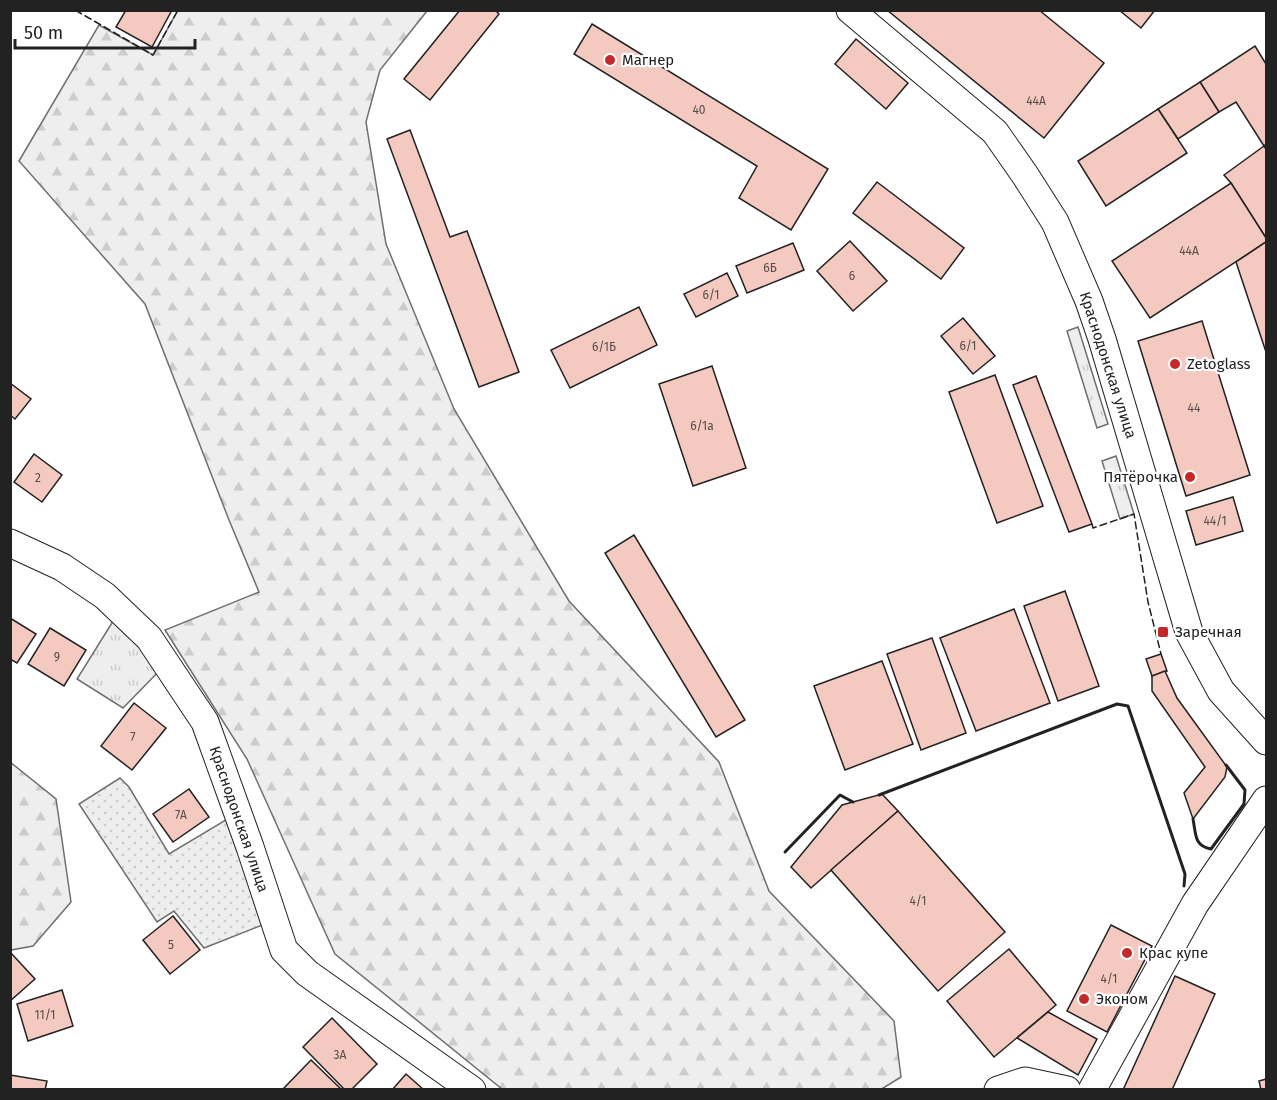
<svg xmlns="http://www.w3.org/2000/svg" width="1277" height="1100" viewBox="0 0 1277 1100" font-family="'Fira Sans',sans-serif">
<defs>
<pattern id="grass-tufts" width="24" height="20" patternUnits="userSpaceOnUse" patternTransform="scale(1.5)"><rect width="24" height="20" fill="#eee"/><path d="M3 7l-1-3M5 7V3M7 7l1-3M15 17l-1-3M17 17v-4M19 17l1-3" fill="none" stroke="#ccc"/></pattern>
<pattern id="forest-firs" width="22" height="20" patternUnits="userSpaceOnUse" patternTransform="scale(1.5)"><rect width="22" height="20" fill="#eee"/><path d="M5 1l3.5 6h-7zM16 11l3.5 6h-7z" fill="#ccc"/></pattern>
<pattern id="park-dots" width="8" height="8" patternUnits="userSpaceOnUse" patternTransform="scale(1.5)"><rect width="8" height="8" fill="#eee"/><path d="M2 2h.1M6 6h.1" fill="none" stroke="#ccc" stroke-width="1.8" stroke-linecap="round"/></pattern>
</defs>
<rect width="100%" height="100%" fill="#fff"/>
<g fill="url(#grass-tufts)" stroke="#6f6f6f" stroke-width="1.5">
<polygon points="1078,327 1108,424 1097,428 1067,331"/>
<polygon points="1116,456 1134,514 1120,519 1102,461"/>
<polygon points="115,618 162,668 123,708 77,679"/>
</g>
<g fill="url(#forest-firs)" stroke="#6f6f6f" stroke-width="1.5">
<polygon points="178,10 427,11 380,70 366,122 386,244 454,409 569,601 719,762 769,891 894,1021 901,1077 880,1090 502,1089 335,954 247,759 165,630 259,592 229,520 145,304 19,161 99,25 153,55"/>
<polygon points="10,762 56,799 71,902 33,946 11,950"/>
</g>
<polygon fill="url(#park-dots)" stroke="#6f6f6f" stroke-width="1.5" points="120,778 129,787 169,854 234,815 270,922 204,948 174,911 157,922 79,804"/>
<g fill="#f3c9c0" stroke="#222" stroke-width="1.5">
<polygon points="126,10 172,10 152,47 116,27"/>
<polygon points="460,10 495,10 499,14 430,100 404,79"/>
<polygon points="887,10 1039,10 1104,63 1044,138"/>
<polygon points="1119,10 1155,10 1141,28"/>
<polygon points="592,24 828,169 791,230 739,198 757,166 574,54"/>
<polygon points="856,39 908,83 886,109 835,64"/>
<polygon points="1255,46 1266,64 1266,144 1264,146 1236,102 1219,112 1200,82"/>
<polygon points="1200,82 1219,112 1178,139 1158,109"/>
<polygon points="1158,109 1187,153 1106,206 1078,161"/>
<polygon points="410,130 450,237 467,231 519,372 479,387 387,139"/>
<polygon points="1264,146 1266,149 1266,238 1231,183 1224,175"/>
<polygon points="877,182 964,248 941,279 853,213"/>
<polygon points="1231,183 1266,238 1266,242 1150,318 1112,261"/>
<polygon points="850,241 887,281 853,311 817,271"/>
<polygon points="1266,242 1266,352 1236,262"/>
<polygon points="793,243 804,270 747,293 736,266"/>
<polygon points="727,273 738,296 696,317 684,294"/>
<polygon points="639,307 657,345 570,388 551,350"/>
<polygon points="963,318 995,356 973,374 941,336"/>
<polygon points="1202,321 1250,475 1186,496 1138,341"/>
<polygon points="712,366 746,468 693,486 659,384"/>
<polygon points="995,375 1043,506 997,523 949,392"/>
<polygon points="1036,376 1092,524 1069,532 1013,385"/>
<polygon points="10,383 31,399 15,419 10,415"/>
<polygon points="34,454 62,475 42,502 14,482"/>
<polygon points="1233,497 1243,531 1196,545 1186,511"/>
<polygon points="634,535 745,720 716,737 605,553"/>
<polygon points="1065,591 1099,686 1058,701 1024,606"/>
<polygon points="1014,609 1050,703 976,731 940,638"/>
<polygon points="10,618 36,634 17,663 10,659"/>
<polygon points="50,628 86,650 64,686 28,664"/>
<polygon points="932,638 966,733 921,750 887,654"/>
<polygon points="1161,654 1167,671 1152,676 1146,659"/>
<polygon points="882,661 913,744 845,770 814,686"/>
<polygon points="1165,671 1177,698 1227,767 1225,777 1193,819 1184,793 1205,767 1152,691 1152,676"/>
<polygon points="134,703 166,728 132,770 101,746"/>
<polygon points="189,789 209,817 173,842 153,814"/>
<polygon points="882,794 898,811 811,888 791,867 842,805"/>
<polygon points="898,811 1005,932 938,991 831,870"/>
<polygon points="173,916 200,950 170,974 143,940"/>
<polygon points="1111,925 1152,946 1107,1032 1067,1011"/>
<polygon points="1009,949 1056,1005 994,1057 947,1001"/>
<polygon points="10,952 35,979 10,1001"/>
<polygon points="1175,976 1215,994 1172,1090 1123,1090"/>
<polygon points="62,990 73,1026 28,1041 17,1004"/>
<polygon points="1048,1012 1097,1039 1078,1075 1017,1038"/>
<polygon points="332,1018 377,1064 351,1090 345,1090 303,1047"/>
<polygon points="311,1060 342,1090 286,1090 284,1088"/>
<polygon points="406,1074 424,1090 392,1090"/>
<polygon points="10,1075 47,1081 45,1090 10,1090"/>
<polygon points="1266,1079 1266,1090 1261,1090 1259,1081"/>
</g>
<g fill="none" stroke-linecap="round" stroke-linejoin="round">
<g stroke="#222" stroke-width="29">
<g id="minor">
<polyline points="850,10 995,132 1025,175 1055,222 1089,301 1102,339 1189,632 1221,691 1266,741"/>
<polyline points="10,543 62,567 105,596 149,638 205,722 250,847 284,950 307,973 472,1090"/>
<polyline points="998,1090 1025,1081 1067,1090"/>
<polyline points="1092,1090 1195,904 1266,800"/>
</g>
</g>
<use href="#minor" stroke="#fff" stroke-width="27"/>
<g stroke="#222" stroke-width="1.5" stroke-dasharray="8 3" stroke-linecap="butt">
<polyline points="75,10 153,55 178,10"/>
<polyline points="1092,524 1093,528 1134,514 1148,602 1161,654"/>
</g>
<g stroke="#222" stroke-width="3">
<polyline points="879,795 1117,704 1128,706 1185,874 1184,886"/>
<path d="M 1193,819 C 1196,834 1194,846 1211,849 L 1244,804 L 1245,790 L 1226,765"/>
<polyline points="785,852 840,795 853,802"/>
</g>
</g>
<g fill="#c62828" stroke="#fff" stroke-width="2">
<circle cx="610" cy="60" r="6"/>
<circle cx="1175" cy="364" r="6"/>
<circle cx="1190" cy="477" r="6"/>
<rect x="1157" y="626" width="12" height="12" rx="3"/>
<circle cx="1127" cy="953" r="6"/>
<circle cx="1084" cy="999" r="6"/>
</g>
<g text-anchor="middle" dominant-baseline="central" stroke-width="4.5" stroke-linejoin="round" paint-order="stroke">
<g font-size="12" fill="#564c4a">
<text x="1036" y="101">44А</text>
<text x="699" y="110">40</text>
<text x="1189" y="251">44А</text>
<text x="770" y="268">6Б</text>
<text x="852" y="276">6</text>
<text x="711" y="295">6/1</text>
<text x="968" y="346">6/1</text>
<text x="604" y="347">6/1Б</text>
<text x="1194" y="408">44</text>
<text x="702" y="426">6/1а</text>
<text x="38" y="478">2</text>
<text x="1215" y="521">44/1</text>
<text x="57" y="657">9</text>
<text x="133" y="737">7</text>
<text x="181" y="815">7А</text>
<text x="918" y="901">4/1</text>
<text x="171" y="945">5</text>
<text x="1109" y="979">4/1</text>
<text x="45" y="1015">11/1</text>
<text x="340" y="1055">3А</text>
</g>
<g font-size="15" fill="#222" stroke="#fff" text-anchor="start">
<text x="622" y="60">Магнер</text>
<text x="1187" y="364">Zetoglass</text>
<text x="1178" y="477" text-anchor="end">Пятёрочка</text>
<text x="1175" y="632">Заречная</text>
<text x="1139" y="953">Крас купе</text>
<text x="1096" y="999">Эконом</text>
</g>
<g font-size="15" fill="#222" stroke="#fff">
<text transform="translate(1108 365) rotate(72)">Краснодонская улица</text>
<text transform="translate(239 819) rotate(71)">Краснодонская улица</text>
</g>
</g>
<rect width="1277" height="1100" fill="none" stroke="#222222" stroke-width="24"/>
<path d="M15 39v9h180v-9" fill="none" stroke="#222222" stroke-width="3"/>
<text x="24" y="39" font-size="18" fill="#222222" stroke="#ffffff" stroke-width="4.5" paint-order="stroke">50 m</text>
</svg>
